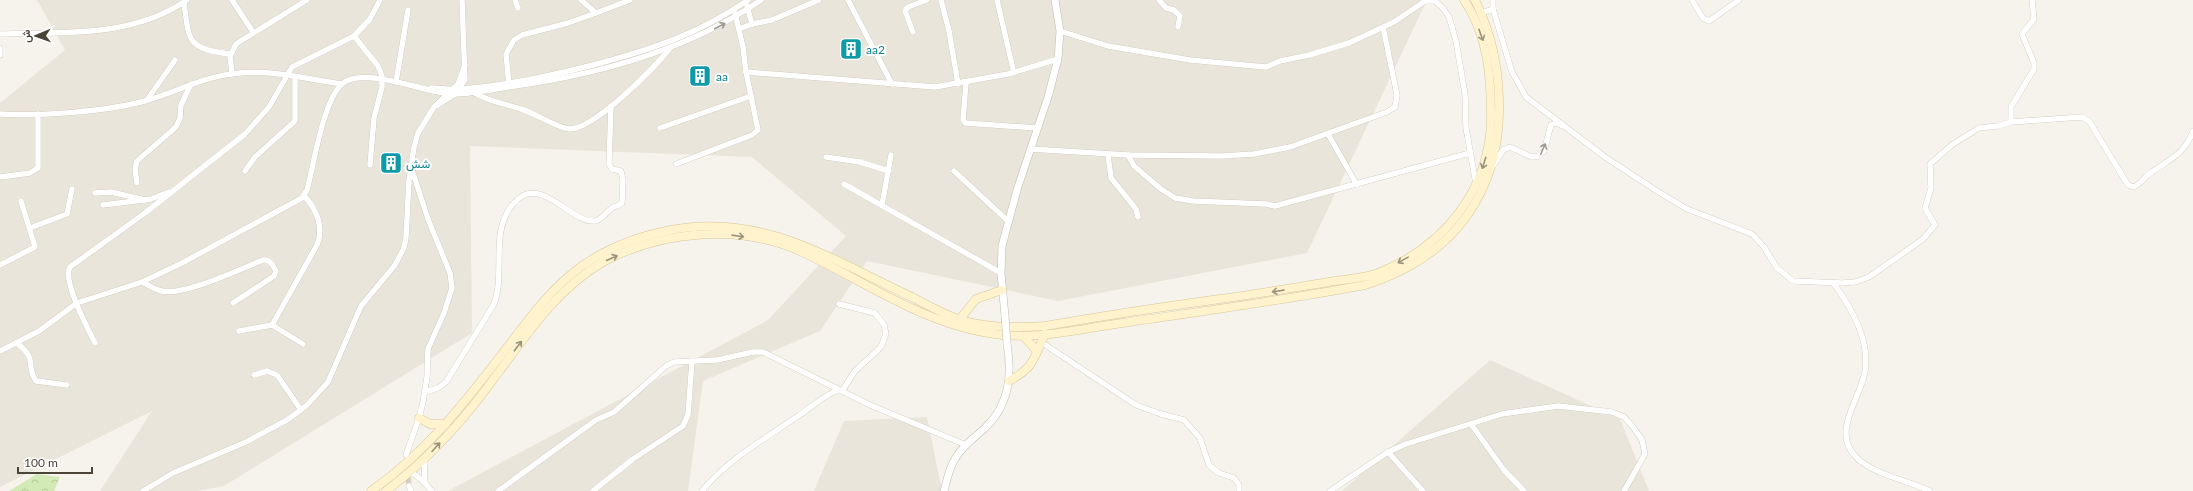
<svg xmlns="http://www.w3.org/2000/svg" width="2193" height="491" viewBox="0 0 2193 491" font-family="Lato,Vazirmatn,sans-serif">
<defs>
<pattern id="forest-crowns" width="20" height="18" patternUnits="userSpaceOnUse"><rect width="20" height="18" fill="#d2eab5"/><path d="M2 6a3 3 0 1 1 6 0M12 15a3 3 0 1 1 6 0" fill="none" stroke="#b6ca9c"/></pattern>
</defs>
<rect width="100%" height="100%" fill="#f6f3ec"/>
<g fill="#eae5da">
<polygon points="37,0 1427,0 1307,253 1058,301 867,261 820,331 703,381 688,491 448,491 768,320 846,236 752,157 470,146 472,333 224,486 197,491 100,491 152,411 0,487 0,103 65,50"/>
<polygon points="1490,360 1620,419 1649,491 1342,491"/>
<polygon points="927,417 942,491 814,491 844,421"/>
</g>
<polygon fill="url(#forest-crowns)" points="37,474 60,477 54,491 9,491"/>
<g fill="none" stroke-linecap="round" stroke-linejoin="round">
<polyline stroke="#d4d0c8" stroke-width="5.5" stroke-dasharray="5.5 3" stroke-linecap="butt" points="406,461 409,486"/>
<g stroke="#c2bbae" stroke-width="6">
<g id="minor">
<polyline points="232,0 253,32"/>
<polyline points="515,0 518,8"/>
<polyline points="581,0 596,13 630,0"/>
<polyline points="848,0 892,84"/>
<polyline points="941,0 949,31 958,84"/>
<polyline points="997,0 1014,73"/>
<polyline points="1159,0 1166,8 1174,10 1180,16 1178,27"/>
<path d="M 1493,0 L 1493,9 L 1512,72 L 1526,97 L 1605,157 L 1657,191 L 1687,209 L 1752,234 L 1764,247 L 1777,268 L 1793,281 L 1842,283 L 1855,282 L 1869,277 L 1923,239 L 1935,225 L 1925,208 L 1931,188 L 1930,164 L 1953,144 L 1979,128 L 1998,126 L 2011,122 L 2082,117 L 2089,121 L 2128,185 L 2133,187 C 2140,185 2145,176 2152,172 C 2170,159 2185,154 2193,131"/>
<polyline points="1692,0 1703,18 1709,21 1739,0"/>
<path d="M 184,2 C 189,42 187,49 231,54"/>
<polyline points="747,6 752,24"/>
<polyline points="1481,13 1493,9"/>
<polyline points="739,29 752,24 772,20 819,0"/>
<polyline points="1060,31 1108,46 1190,60 1266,67 1280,61 1309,55 1349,43 1394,22 1425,1 1435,1 1442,7 1449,17 1456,41 1465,94 1466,128 1476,184"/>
<polyline points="913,32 905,11 908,7 927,0"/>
<path d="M 0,34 C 63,32 132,38 187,0"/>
<polyline points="354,36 378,66 382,76 382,87 374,118 370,165"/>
<polyline points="0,48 0,55"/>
<polyline points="746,72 935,87 1008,74 1058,59"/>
<polyline points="232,74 230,56 236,44 307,0"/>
<polyline points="396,82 408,10"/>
<polyline points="966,83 963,120 965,123 1037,128"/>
<polyline points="509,85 506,54 514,40 522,35 568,23 596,13"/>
<path d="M 431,88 C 441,88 451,90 461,89 C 506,86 550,76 593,65 C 650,50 699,34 748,0"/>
<path d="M 473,92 C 486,101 506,104 521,109 C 534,113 558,128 569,129 C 593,130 655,68 670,48"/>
<polyline points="147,100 175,60"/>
<polyline points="438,105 455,94 465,80 462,0"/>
<path d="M 0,114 C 39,117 107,111 145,101 C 174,93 201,78 231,74 C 268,68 306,79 342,84"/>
<polyline points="2011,122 2011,107 2034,69 2034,63 2022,34 2034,19 2032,0"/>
<polyline points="660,128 751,96"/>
<polyline points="1328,134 1357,185"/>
<polyline points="1030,149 1128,155 1221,156 1254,154 1290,147 1387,112 1395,107 1397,95 1383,27"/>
<polyline points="1108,154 1111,178 1136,209 1138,217"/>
<polyline points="1128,155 1134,166 1161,189 1175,198 1193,201 1266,204 1275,206 1470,153"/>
<polyline points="826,157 860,162 889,171"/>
<polyline points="676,164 752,135 758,130 746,72 743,47 735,13"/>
<polyline points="1493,166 1503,150 1510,147 1532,157 1539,156 1544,151 1551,125 1556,123 1563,126"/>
<polyline points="245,171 255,157 295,121 295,77"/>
<polyline points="954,171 1008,221"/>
<polyline points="0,177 30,173 38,168 38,114"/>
<polyline points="137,183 135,169 137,161 176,127 180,118 181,105 191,84"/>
<polyline points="844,184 1001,273"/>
<polyline points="95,193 111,192 145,200"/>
<polyline points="103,205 151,199 169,192"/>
<polyline points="882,205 891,155"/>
<polyline points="30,228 67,214 72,189"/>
<polyline points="0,265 35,247 21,201"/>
<path d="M 142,282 C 148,285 155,290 162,291 C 184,296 241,269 263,260 L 267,260 L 272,264 L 276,271 L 274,276 L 233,303"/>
<path d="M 1834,284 C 1851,307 1870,340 1865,371 C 1861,399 1829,433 1858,459 C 1874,474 1909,481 1930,491"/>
<polyline points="839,304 875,313 884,325 886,334 881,347 855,371 842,391"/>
<polyline points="272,325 303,344"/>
<path d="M 239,331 L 272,325 L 317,245 C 324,228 317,209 304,196"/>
<polyline points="1041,342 1136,405 1161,414 1184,420 1200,438 1209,465 1219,473 1234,478 1239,485 1239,491"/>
<path d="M 17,343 C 39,361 25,365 36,381 L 67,385"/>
<path d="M 95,343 C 88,329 62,280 70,267 L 145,213 L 245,134 L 269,107 L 292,67 L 354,36 L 370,19 L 380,0"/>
<path d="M 0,351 L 39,331 L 77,303 L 142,282 L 182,263 L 302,198 L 307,190 C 314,164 323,101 342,84 C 364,65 427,94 454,94 C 472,94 490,90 508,87 C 597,75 687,51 761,0"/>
<polyline points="254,375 267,371 277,375 301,410"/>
<path d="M 425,392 L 438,388 L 446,382 L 494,304 C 506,272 489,233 513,204 C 539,171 571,224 595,221 C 602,220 606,212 612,208 C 615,206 619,206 622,203 L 623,180 L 621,171 L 612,169 L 609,164 L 611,106"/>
<polyline points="1471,424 1504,470 1524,491"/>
<polyline points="1388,452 1423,491"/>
<polyline points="406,455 419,418 423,402 427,377 428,349 444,313 452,288 450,273 428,219 412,170"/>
<polyline points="424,461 425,483"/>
<polyline points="411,472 422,480 432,491"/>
<polyline points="409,486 411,491"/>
<polyline points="143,491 173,473 246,442 287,420 306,406 328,382 361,306 395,265 404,248 406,237 409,180 414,147 418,133 434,107 458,84 465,65"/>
<polyline points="498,491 596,420 614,412 666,366 674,362 717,360 753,352 763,352 870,405 966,445"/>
<polyline points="593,491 633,459 683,426 688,415 692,361"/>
<path d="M 702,491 C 728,459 765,439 798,416 C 812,407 823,395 839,390"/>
<polyline points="1330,491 1388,452 1406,444 1502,414 1558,406 1612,412 1624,417 1633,427 1642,440 1645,454 1624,491"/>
</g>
</g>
<g stroke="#c2bbae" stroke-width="8">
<g id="tertiary">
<polyline points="1005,316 1001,273 1002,246 1017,190 1048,97 1058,59 1060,31 1055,0"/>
<path d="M 944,491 C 947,480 949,468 955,459 C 962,446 974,438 985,428 C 1010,404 1012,375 1007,343"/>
</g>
</g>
<g stroke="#d6c79b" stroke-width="9">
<g id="secondary">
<polyline points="960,319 976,299 1002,290"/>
<polyline points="1023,336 1037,351"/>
<path d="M 1009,381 C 1035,367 1033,359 1045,334"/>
<polyline points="419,418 430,424 446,424"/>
<path d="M 371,491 C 426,453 466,401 506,349 C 529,319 551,288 582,266 C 609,247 639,236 671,230 C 763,212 834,261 914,298 C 929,306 945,315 961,320 C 989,328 1016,328 1045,326 C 1103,316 1161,307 1220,299 C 1258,294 1297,287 1335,281 C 1349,279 1365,278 1378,273 C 1444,247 1490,190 1491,118 C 1491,77 1488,35 1464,0"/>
<path d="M 386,491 C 423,463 455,430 483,393 C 519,347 551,292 603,262 C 662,230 741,224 802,252 C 867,282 929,328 1002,335 C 1042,339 1084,328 1123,323 C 1204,311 1285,300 1365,285 C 1454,257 1502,192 1499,99 C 1498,63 1491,32 1475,0"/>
</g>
</g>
<use href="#minor" stroke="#fff" stroke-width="5.5"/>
<use href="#tertiary" stroke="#fff" stroke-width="7"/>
<use href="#secondary" stroke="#fff3cd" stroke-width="8"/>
<g stroke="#c2bbae" stroke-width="8" stroke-linecap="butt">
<polyline id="tertiary-bridge" points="1005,316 1007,343"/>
</g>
<use href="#tertiary-bridge" stroke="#fff" stroke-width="7"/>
</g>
<defs><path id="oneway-shaft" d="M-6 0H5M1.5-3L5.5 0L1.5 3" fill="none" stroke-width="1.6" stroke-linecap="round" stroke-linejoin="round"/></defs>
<g stroke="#9c9892">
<use href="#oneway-shaft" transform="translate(720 26) rotate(-28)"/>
<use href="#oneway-shaft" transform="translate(1543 149) rotate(-66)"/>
</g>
<g stroke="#9c937c">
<use href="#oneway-shaft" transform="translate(1481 35) rotate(70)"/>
<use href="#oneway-shaft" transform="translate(1484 163) rotate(107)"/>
<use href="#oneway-shaft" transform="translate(738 236) rotate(8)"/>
<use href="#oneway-shaft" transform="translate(612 258) rotate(-24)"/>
<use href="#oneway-shaft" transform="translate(1403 260) rotate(151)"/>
<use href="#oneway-shaft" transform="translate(1278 291) rotate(172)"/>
<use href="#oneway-shaft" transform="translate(518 346) rotate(-53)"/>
<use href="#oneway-shaft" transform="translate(436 447) rotate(-48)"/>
</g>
<defs>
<g id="building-square" transform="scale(1.15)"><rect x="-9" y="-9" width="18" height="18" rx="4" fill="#0f9aa8" stroke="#fff"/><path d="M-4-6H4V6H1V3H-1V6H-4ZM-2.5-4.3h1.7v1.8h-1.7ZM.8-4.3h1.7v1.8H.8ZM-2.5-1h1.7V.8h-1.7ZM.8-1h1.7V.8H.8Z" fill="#fff"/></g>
</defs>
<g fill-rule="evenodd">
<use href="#building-square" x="851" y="49"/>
<use href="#building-square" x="700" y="76"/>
<use href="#building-square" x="391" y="163"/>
</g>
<g text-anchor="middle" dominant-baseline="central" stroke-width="4" stroke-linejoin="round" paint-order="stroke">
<g font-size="12" fill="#0d838f" stroke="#fff" text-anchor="start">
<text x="866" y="49">aa2</text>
<text x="716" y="76">aa</text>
<text x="406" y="163">شش</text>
</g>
</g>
<g transform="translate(36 36) rotate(268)" stroke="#ffffff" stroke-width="3" paint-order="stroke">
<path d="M0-3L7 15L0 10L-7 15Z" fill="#4b4439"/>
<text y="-6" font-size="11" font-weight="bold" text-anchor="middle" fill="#4b4439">ش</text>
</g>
<path d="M18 467v6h74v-6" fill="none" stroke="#4b4439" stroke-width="2"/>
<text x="24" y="467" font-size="12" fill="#4b4439" stroke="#ffffff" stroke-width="3" paint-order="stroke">100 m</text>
</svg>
